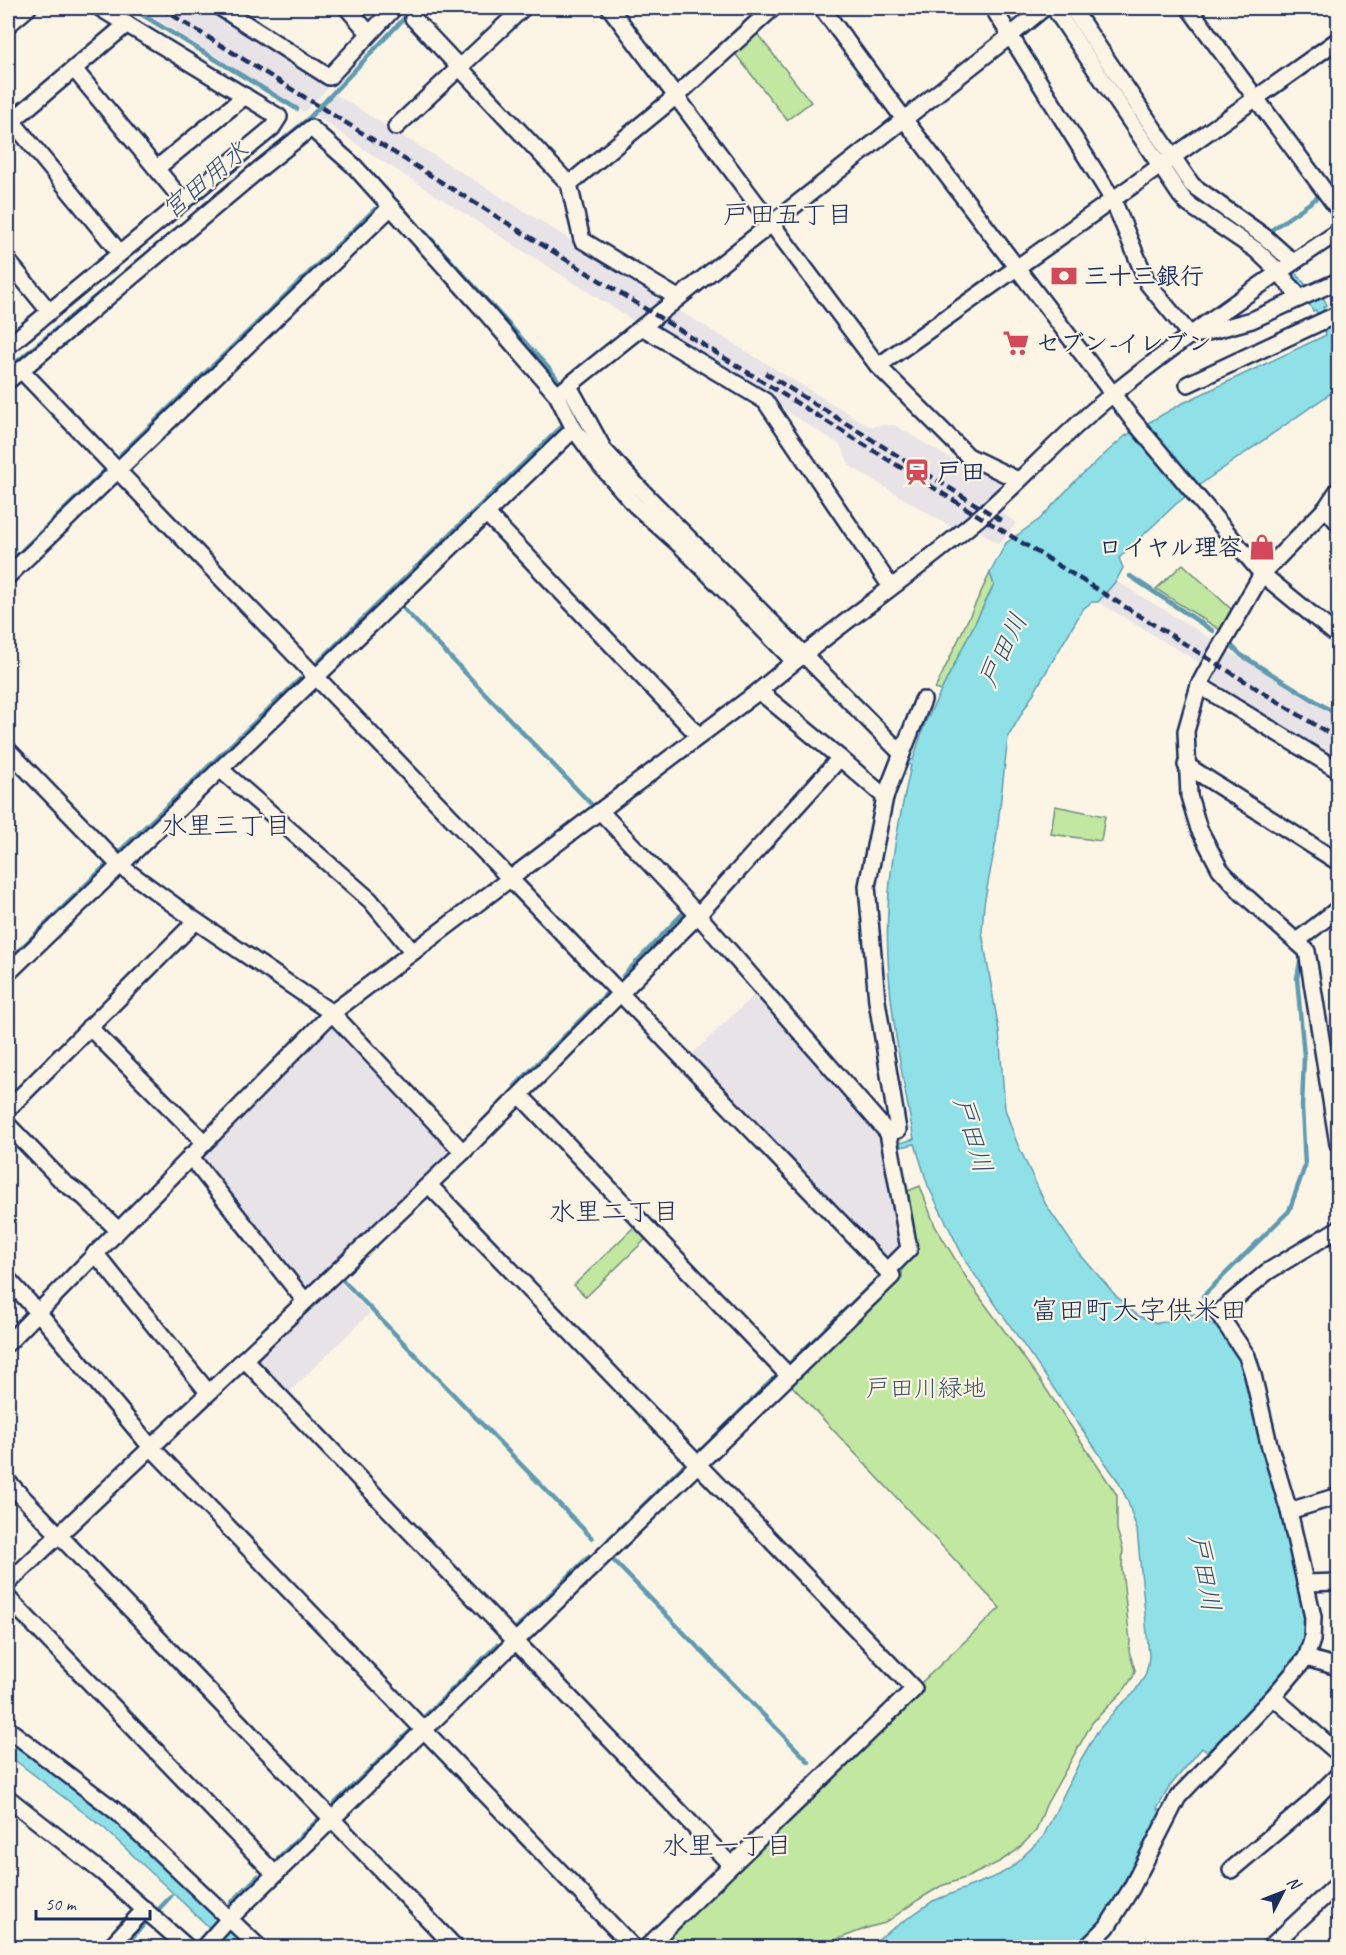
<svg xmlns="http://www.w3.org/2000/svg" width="1346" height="1955" viewBox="0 0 1346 1955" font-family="Caveat,'Klee One',sans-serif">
<rect width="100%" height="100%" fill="#fcf5e5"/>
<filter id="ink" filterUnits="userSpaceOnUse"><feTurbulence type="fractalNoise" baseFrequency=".0167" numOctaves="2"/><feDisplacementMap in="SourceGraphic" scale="12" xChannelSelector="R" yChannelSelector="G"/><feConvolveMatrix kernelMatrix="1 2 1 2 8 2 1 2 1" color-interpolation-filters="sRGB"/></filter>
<g filter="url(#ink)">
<g fill="#e8e3e7">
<polygon points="139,8 205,8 330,86 304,112"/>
<polygon points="335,94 666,299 637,323 374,156 315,115"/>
<polygon points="675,308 869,426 895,425 959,464 963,458 1003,479 994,492 954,529 850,466 840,445 653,327"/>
<polygon points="998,510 1016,523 1002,542 998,544 978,530"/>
<polygon points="1116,581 1217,642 1205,666 1098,602"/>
<polygon points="1224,648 1338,717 1338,759 1212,681"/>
<polygon points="757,992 881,1135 903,1248 893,1257 888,1258 692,1054"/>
<polygon points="329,1022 340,1029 452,1150 452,1154 306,1288 298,1286 196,1160"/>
<polygon points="337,1279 370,1313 287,1394 255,1362 255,1357"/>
</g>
<g fill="#c2e7a1" stroke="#6e8b80" stroke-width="1.5">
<polygon points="755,31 811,102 787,120 733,51"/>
<polygon points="1183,564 1232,610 1220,630 1156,589"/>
<polygon points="990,573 994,585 941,691 935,689"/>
<polygon points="1055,806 1105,816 1101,841 1051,834"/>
<polygon points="920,1186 935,1226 969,1282 1040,1380 1117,1495 1117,1530 1123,1549 1122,1569 1130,1641 1129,1651 1135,1670 1133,1677 1124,1690 1092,1723 1046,1805 1036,1831 1016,1851 999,1862 968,1877 941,1886 918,1900 885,1923 870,1927 817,1947 657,1948 924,1688 921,1683 1000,1608 791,1385 902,1277 902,1264 915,1253 908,1191"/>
<polygon points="636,1225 648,1237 586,1297 574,1285"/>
</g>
<g fill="#8fe1e7" stroke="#619ab0" stroke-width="1.5">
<polygon points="1059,8 1067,8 1188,189 1280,254 1315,296 1321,293 1327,305 1323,307 1326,312 1318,316 1316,310 1313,311 1307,300 1188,198"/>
<path d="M 1332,323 L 1335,331 L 1338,330 L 1338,388 L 1205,481 L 1175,505 L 1119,558 L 1123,568 L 1116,581 L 1098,602 L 1092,602 L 1083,609 L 1008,737 L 996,841 L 984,904 L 982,932 L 999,1031 L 1005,1109 L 1017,1143 L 1046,1205 L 1078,1252 L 1116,1296 L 1138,1316 L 1157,1323 L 1165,1322 L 1182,1315 L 1196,1314 L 1217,1328 L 1233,1346 L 1242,1361 L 1248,1378 L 1297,1571 L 1306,1619 L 1306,1635 L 1299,1659 L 1207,1752 L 1202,1748 L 1170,1786 L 1157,1809 L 1162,1812 L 1153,1831 L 1150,1832 L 1115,1899 L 1117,1902 L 1097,1928 L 1076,1947 L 865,1948 L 933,1901 L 999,1875 L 1012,1867 L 1043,1837 L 1081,1759 L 1097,1732 L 1117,1708 L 1133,1694 L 1145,1676 L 1148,1665 L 1149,1655 L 1137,1530 L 1128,1502 L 1118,1481 L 966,1262 L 928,1186 L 915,1144 L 901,1147 L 900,1143 L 914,1139 C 900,1064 884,986 888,909 C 890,860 901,812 911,765 L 904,763 L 906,758 L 913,760 L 925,723 L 994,585 L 990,573 L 1006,543 L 1040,519 L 1077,479 L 1125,436 L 1181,404 L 1326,335 L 1324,328 Z"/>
<polygon points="8,1739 113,1818 248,1947 230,1947 104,1828 8,1755"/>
</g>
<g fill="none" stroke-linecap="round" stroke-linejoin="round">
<g stroke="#619ab0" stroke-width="4.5">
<polyline points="131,8 297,109"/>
<polyline points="367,169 418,225"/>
<polyline points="228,186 309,118 414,8"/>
<polyline points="1330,189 1338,184"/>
<polyline points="424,231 553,373 562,386"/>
<polyline points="1270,231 1321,195"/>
<polyline points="8,369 185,222"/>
<polyline points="121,454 375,209"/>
<polyline points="8,564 104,471"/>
<polyline points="1130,576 1213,631"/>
<polyline points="403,608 592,805"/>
<polyline points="1232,646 1241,655 1338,715"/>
<polyline points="318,662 561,427"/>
<polyline points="120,851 300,679"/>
<polyline points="8,961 106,865"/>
<polyline points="623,976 684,912"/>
<polyline points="515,1086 606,994"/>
<polyline points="339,1276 592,1538"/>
<polyline points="1203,1296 1289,1211 1305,1166 1302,1107 1304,1056 1297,978 1300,962"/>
<polyline points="8,1333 27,1312"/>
<polyline points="790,1363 874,1282"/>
<polyline points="700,1451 773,1379"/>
<polyline points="609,1539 682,1467"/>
<polyline points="614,1561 809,1762"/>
<polyline points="517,1627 589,1556"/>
<polyline points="425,1716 497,1645"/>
<polyline points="335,1803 409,1732"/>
<polyline points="278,1858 318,1820"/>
<polyline points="231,1903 258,1876"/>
<polyline points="157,1911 171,1896"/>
<polyline points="123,1948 148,1920"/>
</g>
<g stroke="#1b2f5e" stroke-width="20">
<g id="minor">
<polyline points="221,8 329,77 394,8"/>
<polyline points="347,8 369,33"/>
<polyline points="610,8 878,366 968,456 1018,480"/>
<polyline points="822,8 904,119 1131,418 1262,574 1338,636"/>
<polyline points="993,8 1113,200 1148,284 1191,336"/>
<polyline points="1054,8 1180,195 1188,204 1256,250 1279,272 1300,298"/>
<polyline points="1072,8 1192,185 1265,237 1293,262"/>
<polyline points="1189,8 1338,209"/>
<polyline points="413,18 569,184 582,240 678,298"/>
<polyline points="8,25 28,8"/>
<polyline points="74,69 183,201"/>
<polyline points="8,116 120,253"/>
<polyline points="12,121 127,24"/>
<polyline points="396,127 523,8"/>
<polyline points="157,168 245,96"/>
<polyline points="569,184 675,97 773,8"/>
<polyline points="8,261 49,311"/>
<polyline points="642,327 765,401 891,587"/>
<polyline points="1200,334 1252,320 1338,281"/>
<polyline points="8,346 272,128 279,117 100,8"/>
<polyline points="878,366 1338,40"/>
<polyline points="21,370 892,1276 229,1919 203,1948"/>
<polyline points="8,381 262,167 311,128 354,166 482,308 557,395 574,429 601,466 635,505 682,547 794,661"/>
<polyline points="1188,384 1338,314"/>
<polyline points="569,386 604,450 645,494 901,753"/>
<polyline points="557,395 771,224 1010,36 1044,8"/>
<polyline points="1338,490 1326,508 1262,574 1206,672 1199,685 1186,731 1189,796 1199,829 1220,869 1242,893 1307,951 1338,1144"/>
<polyline points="1326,508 1338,523"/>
<polyline points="486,513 699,736"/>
<polyline points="8,576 391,207"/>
<polyline points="1199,685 1338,770"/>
<polyline points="8,750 119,865 196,921 332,1013 463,1152"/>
<polyline points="840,758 885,797"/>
<polyline points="1186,765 1338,862"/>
<polyline points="220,769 370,900 413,952"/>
<polyline points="600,811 698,915 888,1133 909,1249 887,1271"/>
<polyline points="1297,941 1338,909"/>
<polyline points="8,973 574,429"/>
<polyline points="89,1027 204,1142"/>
<polyline points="520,1095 789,1376"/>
<polyline points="8,1109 196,921"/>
<polyline points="8,1125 63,1182 84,1197 118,1230"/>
<polyline points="888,1133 898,1130 877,1001 867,886 885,797 923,700"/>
<polyline points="190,1156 305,1301"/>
<polyline points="429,1185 914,1689 646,1948"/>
<polyline points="95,1253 208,1392"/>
<polyline points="8,1279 38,1312 150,1446 634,1948"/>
<path d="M 8,1343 L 332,1013 L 759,691 C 830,630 909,578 980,517 C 1025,477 1066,431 1113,394 C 1185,336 1262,283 1338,232"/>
<polyline points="244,1359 731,1865"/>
<polyline points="8,1482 456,1948"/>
<polyline points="1289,1511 1338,1496"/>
<polyline points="8,1583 463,1152 698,915 840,758 759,691"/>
<polyline points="1305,1583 1338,1582"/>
<polyline points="8,1598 275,1874"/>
<polyline points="1306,1658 1338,1667"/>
<polyline points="1273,1697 1338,1753"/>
<polyline points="8,1729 117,1812 260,1948"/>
<polyline points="8,1798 103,1873 188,1948"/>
<polyline points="1231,1870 1308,1805 1338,1775"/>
<polyline points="109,1948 145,1909"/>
<polyline points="1086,1948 1107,1927 1131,1889 1178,1797 1273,1697 1306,1658 1312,1640 1313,1617 1289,1511 1269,1444 1253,1375 1247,1356 1218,1313 1267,1272 1338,1229"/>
<polyline points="1269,1948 1338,1884"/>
</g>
</g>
<use href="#minor" stroke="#fcf5e5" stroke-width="15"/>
<g stroke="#1b2f5e" stroke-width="4.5" stroke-dasharray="9 4.5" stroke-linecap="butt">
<polyline points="161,8 1338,739"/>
<polyline points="765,373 1004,522"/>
</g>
</g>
</g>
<defs>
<g id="bank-bare" transform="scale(2.07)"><path d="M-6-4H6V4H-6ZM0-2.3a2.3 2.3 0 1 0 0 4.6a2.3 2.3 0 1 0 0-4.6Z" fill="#d1495b" stroke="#fcf5e5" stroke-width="2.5" paint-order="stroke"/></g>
<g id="supermarket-bare" transform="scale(2.07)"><path d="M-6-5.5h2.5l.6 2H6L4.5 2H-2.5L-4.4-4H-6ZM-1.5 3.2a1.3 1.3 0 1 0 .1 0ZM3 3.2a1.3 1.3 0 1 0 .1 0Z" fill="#d1495b" stroke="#fcf5e5" stroke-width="2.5" paint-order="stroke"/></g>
<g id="station-bare" transform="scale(2.07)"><path d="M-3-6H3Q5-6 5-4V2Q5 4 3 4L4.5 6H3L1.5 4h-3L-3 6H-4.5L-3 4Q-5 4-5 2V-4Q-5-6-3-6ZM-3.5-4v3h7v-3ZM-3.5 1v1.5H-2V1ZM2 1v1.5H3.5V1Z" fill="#d1495b" stroke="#fcf5e5" stroke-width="2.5" paint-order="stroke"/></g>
<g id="shop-bare" transform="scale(2.07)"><path d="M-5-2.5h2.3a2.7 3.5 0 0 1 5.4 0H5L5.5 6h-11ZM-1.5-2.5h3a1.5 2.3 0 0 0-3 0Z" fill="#d1495b" stroke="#fcf5e5" stroke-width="2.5" paint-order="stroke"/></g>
</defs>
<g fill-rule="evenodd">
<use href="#bank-bare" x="1064" y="276"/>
<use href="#supermarket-bare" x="1016" y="343"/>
<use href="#station-bare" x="917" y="472"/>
<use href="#shop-bare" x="1262" y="547"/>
</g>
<g text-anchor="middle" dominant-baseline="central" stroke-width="4.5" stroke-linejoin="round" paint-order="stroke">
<g font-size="24" font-weight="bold" fill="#1b2f5e" stroke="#fcf5e5" text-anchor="start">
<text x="1084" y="276">三十三銀行</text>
<text x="1036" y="343">セブン-イレブン</text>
<text x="937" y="472">戸田</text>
<text x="1242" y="547" text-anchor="end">ロイヤル理容</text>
</g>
<g font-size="24" fill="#3c546b" stroke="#fcf5e5">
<text x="926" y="1388">戸田川緑地</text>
</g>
<g font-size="26" font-style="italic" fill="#325379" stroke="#fcf5e5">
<text transform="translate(205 180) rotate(-40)">宮田用水</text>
<text transform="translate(1003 650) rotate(-64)">戸田川</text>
<text transform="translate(973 1135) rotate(74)">戸田川</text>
<text transform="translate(1205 1573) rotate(80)">戸田川</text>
</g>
<g font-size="26" fill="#1b2f5e" stroke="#fcf5e5">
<text x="788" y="214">戸田五丁目</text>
<text x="226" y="825">水里三丁目</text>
<text x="614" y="1211">水里二丁目</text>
<text x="727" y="1845">水里一丁目</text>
</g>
<g font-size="27" fill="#1b2f5e" stroke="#fcf5e5">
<text x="1139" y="1310">富田町大字供米田</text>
</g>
</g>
<rect width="1346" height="1955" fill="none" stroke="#fcf5e5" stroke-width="30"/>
<rect x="15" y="15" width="1316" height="1925" fill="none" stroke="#1b2f5e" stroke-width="2" filter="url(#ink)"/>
<g transform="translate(1283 1892) rotate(48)" stroke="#fcf5e5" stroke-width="4.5" paint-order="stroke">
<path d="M0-4.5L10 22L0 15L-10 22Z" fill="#1b2f5e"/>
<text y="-9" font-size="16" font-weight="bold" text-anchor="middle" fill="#1b2f5e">N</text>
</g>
<path d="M36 1910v9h114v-9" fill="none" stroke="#1b2f5e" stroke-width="3"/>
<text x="45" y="1910" font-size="18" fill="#1b2f5e" stroke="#fcf5e5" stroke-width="4.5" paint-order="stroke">50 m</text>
</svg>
